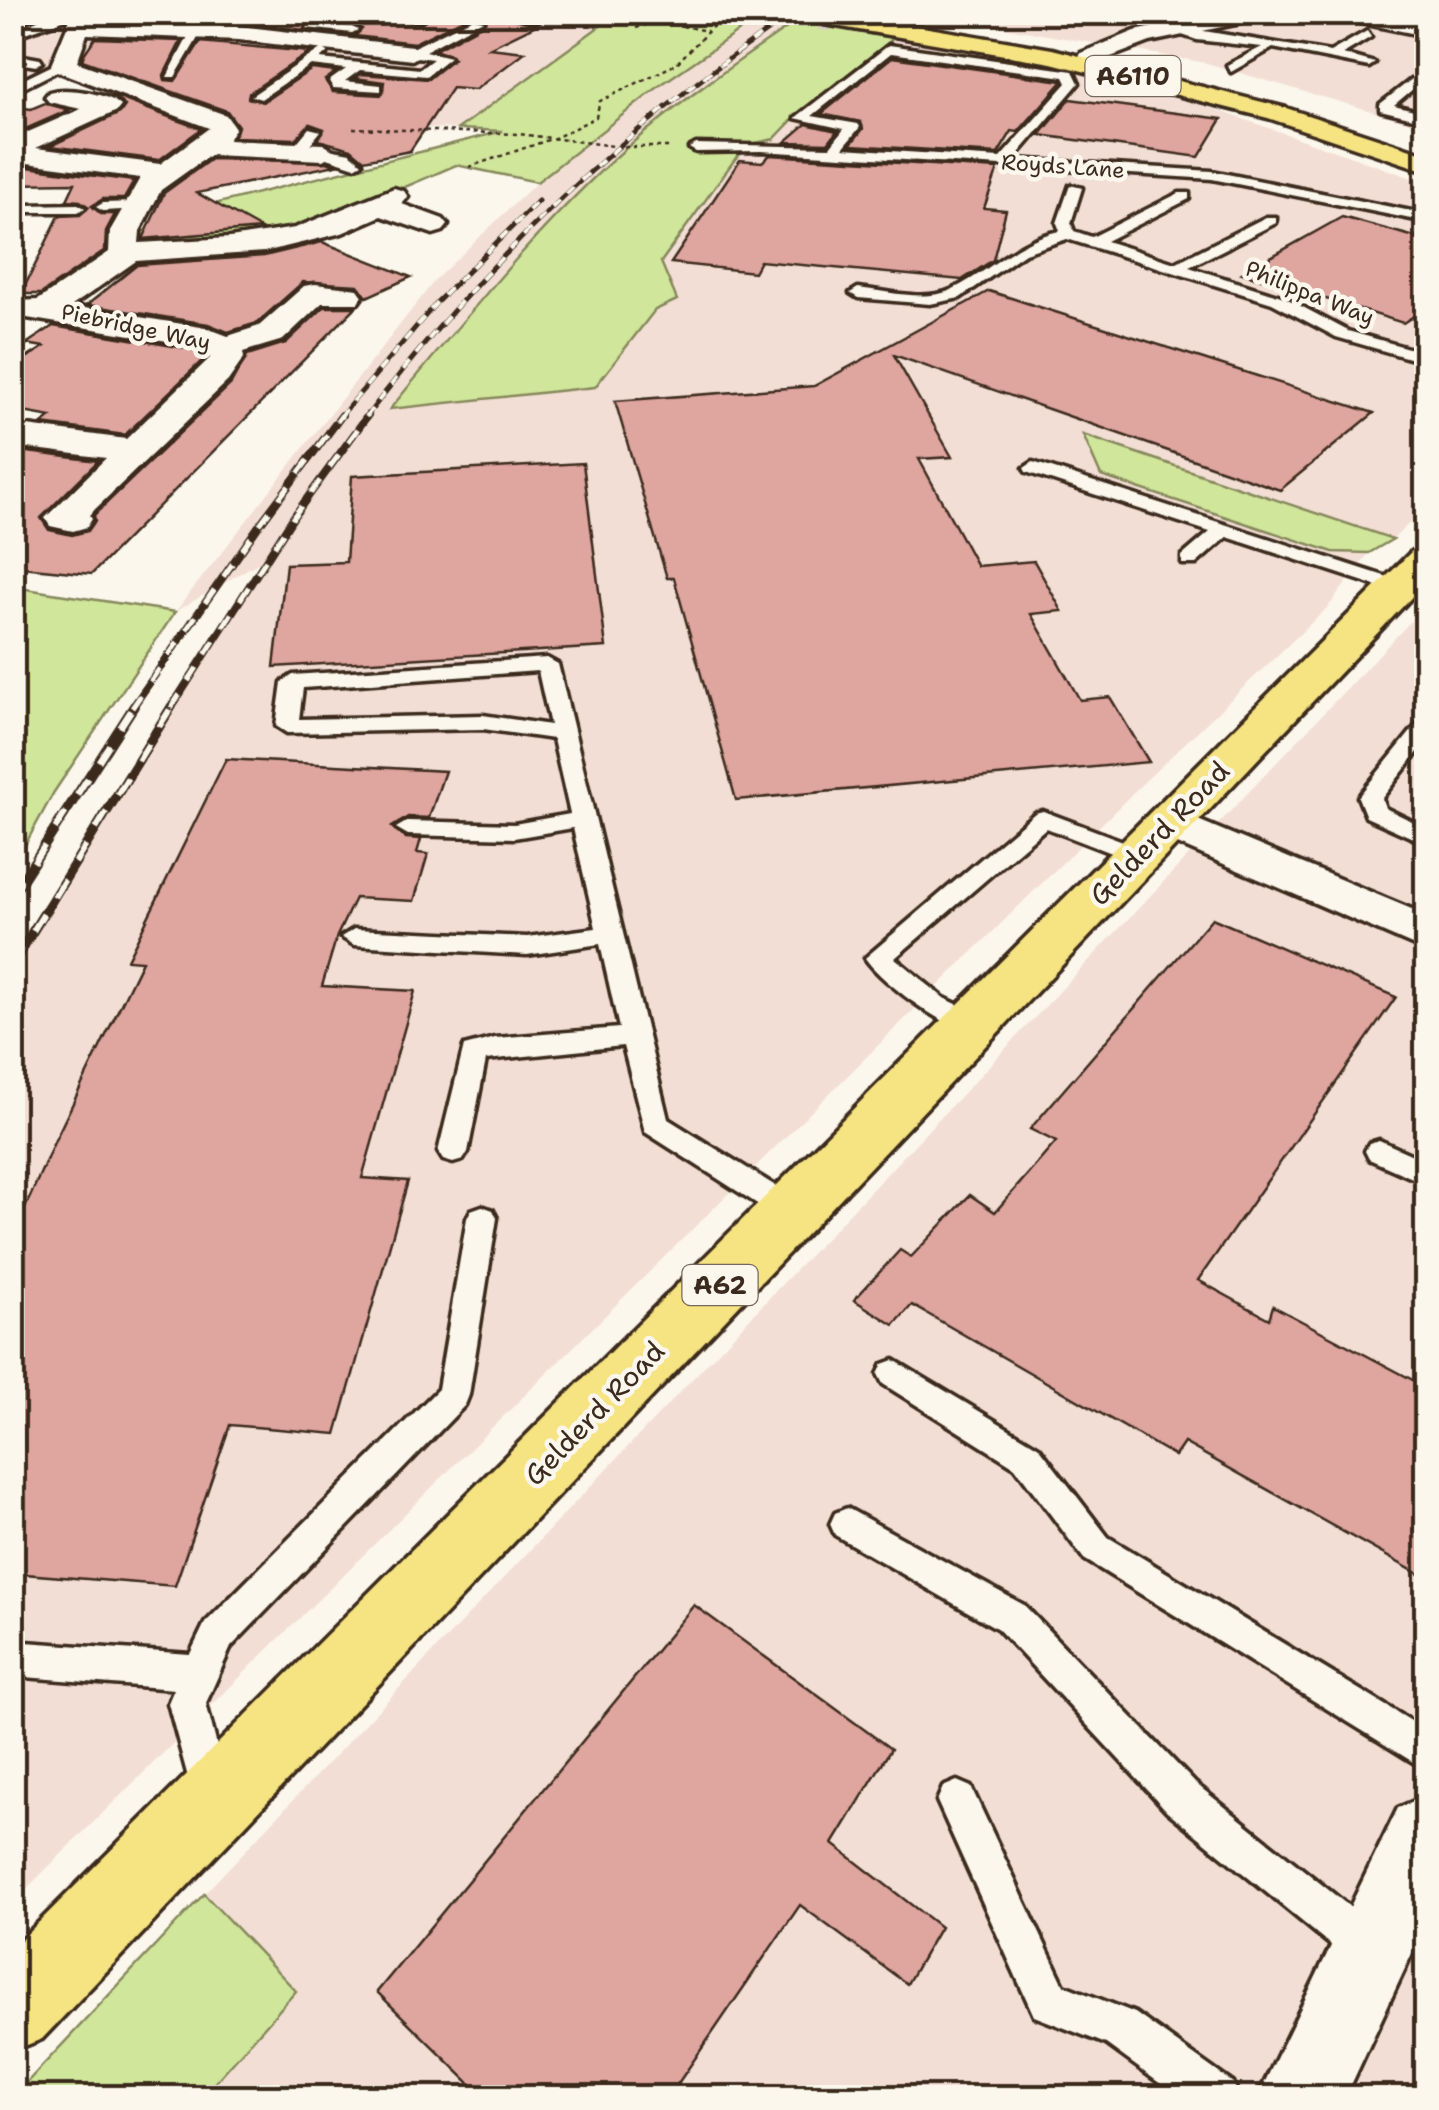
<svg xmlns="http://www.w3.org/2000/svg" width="1439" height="2110" viewBox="0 0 1439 2110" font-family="'Shantell Sans',sans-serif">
<rect width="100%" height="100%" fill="#fbf7ec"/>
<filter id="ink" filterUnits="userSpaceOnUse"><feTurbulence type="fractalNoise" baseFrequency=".01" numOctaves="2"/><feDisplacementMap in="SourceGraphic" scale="20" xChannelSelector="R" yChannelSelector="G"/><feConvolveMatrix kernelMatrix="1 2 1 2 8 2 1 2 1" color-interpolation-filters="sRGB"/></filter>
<g filter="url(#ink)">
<g fill="#f3ded5">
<polygon points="12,13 75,13 45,68 69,70 103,13 618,13 458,129 217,121 70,70 13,96"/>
<polygon points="923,13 1426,13 1426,127 1206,63"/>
<polygon points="759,17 797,21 720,74 624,150 492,287 392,407 595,387 655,310 660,263 735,159 751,144 774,139 798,114 894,38 1082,75 1206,106 1426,183 1426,507 1393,539 1083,436 1333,552 1369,553 1329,606 1141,785 13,1902 13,965 92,831 266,558 175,612 435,280 537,182 662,84"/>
<polygon points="1426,605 1426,2097 202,2098 296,1991 204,1894"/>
</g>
<g fill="#d0e69b" stroke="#86885c" stroke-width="2.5">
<polygon points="725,12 759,17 662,84 537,182 456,165 333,218 274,233 200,243 144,241 142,231 167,230 175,214 503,131 458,129 618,13"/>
<path d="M 797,21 L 894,38 L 798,114 L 774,139 L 751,144 L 735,159 L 661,262 L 677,300 L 655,310 L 595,387 L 390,409 C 464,320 539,225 625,149 C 679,102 738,61 797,21 Z"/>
<polygon points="1083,435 1393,539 1369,553 1333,552 1101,476"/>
<polygon points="13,587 175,612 54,792 13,867"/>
<polygon points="204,1894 296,1991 202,2097 13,2097"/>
</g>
<g fill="#dfa59f" stroke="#3b2a1e" stroke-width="2.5">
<polygon points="139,12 369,12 372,17 420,24 436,12 492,12 536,25 489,48 525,52 475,90 452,88 410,151 364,160 351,149 318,140 324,129 310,124 295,139 234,137 238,126 227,111 82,60 84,54 95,38 181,41 164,75 165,80 175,81 200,42 310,52 249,93 248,98 263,102 312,69 336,72 325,80 333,92 381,95 384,82 355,78 361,74 428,79 454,58 435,50 485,23 486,18 471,15 414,43 355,36 362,29 352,23 311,19 304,30 239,22 139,19"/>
<polygon points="892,57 1062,81 1062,82 1018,132 1012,131 998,154 850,145 863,129 861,122 821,114"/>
<polygon points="111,95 201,129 159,160 50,146 120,113 125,106"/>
<polygon points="1070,99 1222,119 1199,157 1040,135"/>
<polygon points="45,103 69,110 12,135 12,106 31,109"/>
<polygon points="806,124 837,131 828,143 785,142"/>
<polygon points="770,155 998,169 984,208 1006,210 993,260 962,280 760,261 754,272 671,263 740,160 762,162"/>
<polygon points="211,159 327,162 336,165 197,193 261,229 143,239 164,193"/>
<polygon points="12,165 134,181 124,199 103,199 92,206 101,214 115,214 106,231 105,250 41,294 21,294 59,216 80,215 89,207 80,201 67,200 75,183 12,184"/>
<polygon points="1342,217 1426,240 1426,308 1403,323 1242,273"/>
<polygon points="322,242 411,277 367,297 358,285 303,282 257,323 228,332 208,324 87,305 137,265 264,256"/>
<polygon points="989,291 1374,413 1280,490 894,355 952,457 919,459 977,566 1034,561 1062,611 1031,614 1080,700 1110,697 1149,762 736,800 674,578 667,578 615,401 814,386"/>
<polygon points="324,307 356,307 92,574 12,566 12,450 98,461 41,518 49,530 72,535 88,531 95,521 94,515 231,384 247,355 286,343"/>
<polygon points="53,326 197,350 206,357 125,435 42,424 51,417 12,410 12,367 44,347 26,344"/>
<polygon points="583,463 606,647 274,667 286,564 346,562 352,476"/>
<polygon points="226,759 445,771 429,818 408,817 392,827 406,838 421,839 417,853 428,854 414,901 355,898 337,936 322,986 415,991 362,1178 408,1181 336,1434 230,1425 175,1586 12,1573 12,1238 55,1140 142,961 127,960"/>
<polygon points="1212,918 1396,997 1198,1280 1269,1319 1273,1306 1426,1387 1426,1578 1184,1443 1175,1456 912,1305 894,1325 854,1300 900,1250 911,1257 970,1195 995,1212 1056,1142 1030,1129"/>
<polygon points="694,1605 891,1749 833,1844 940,1927 907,1984 800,1905 668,2098 485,2098 377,1992"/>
</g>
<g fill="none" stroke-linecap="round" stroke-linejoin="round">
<polyline stroke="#d5cec3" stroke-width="25" stroke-dasharray="25 12" stroke-linecap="butt" points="783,12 832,19"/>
<g stroke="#3b2a1e" stroke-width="7">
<g id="service">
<polygon points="56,12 85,12 12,38 12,31"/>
<polygon points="432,12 421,20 373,13"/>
<polygon points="496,12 524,12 543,18 537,21"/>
<polygon points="473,18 483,20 425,51 450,57 426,76 360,70 345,81 381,85 381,91 333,88 329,81 346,69 311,65 261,99 251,96 322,48 328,52 320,59 420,69 433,59 408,56 408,50"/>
<polygon points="311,23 352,27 358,30 352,33 307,28"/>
<polygon points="1174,26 1330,52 1367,31 1371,37 1343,54 1375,63 1369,67 1273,48 1231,72 1227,65 1262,47 1197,40 1170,31"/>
<polygon points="192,29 202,31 175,77 167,77"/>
<path d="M 889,45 L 1073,71 L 1079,83 L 1014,159 L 1212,171 L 1426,214 L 1426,222 L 1212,179 L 761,151 L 696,152 L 689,148 L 696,144 L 830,147 L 844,129 L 795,118 ZM 891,53 L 1064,77 L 1067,83 L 1000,158 L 843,148 L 860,127 L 858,124 L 812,116 Z"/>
<polygon points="12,54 40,59 42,62 36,66 12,62"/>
<polygon points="59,62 69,65 12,94 12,85"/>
<polygon points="1426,68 1426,78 1394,105 1426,113 1426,121 1380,110 1380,104"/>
<polygon points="309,128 321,131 301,155 291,155 289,152"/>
<polygon points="323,148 350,153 362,163 355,167 318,155 316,152"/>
<path d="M 1070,185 L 1082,188 L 1071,223 L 1074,231 L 1092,237 L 1179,193 L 1189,193 L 1189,199 L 1106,241 L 1175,263 L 1266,217 L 1276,217 L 1276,223 L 1189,267 L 1284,297 L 1348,331 L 1426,353 L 1426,363 L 1336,337 L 1272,303 L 1067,239 L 1025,253 L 960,298 L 930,304 L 858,298 L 850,293 L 858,288 C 885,291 926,302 951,290 C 990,272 1015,240 1060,231 L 1057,223 Z"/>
<polygon points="136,202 143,206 141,209 103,211 96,207 103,203"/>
<polygon points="25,205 78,204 85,208 78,212 20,212 20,206"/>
<polygon points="1033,462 1406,583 1409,587 1399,593 1392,591 1227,537 1196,564 1182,564 1182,556 1210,532 1026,472 1024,468"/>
<path d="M 547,658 L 558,664 L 668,1119 L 803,1203 L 807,1211 L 803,1219 L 792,1223 L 781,1219 L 645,1132 L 623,1046 L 486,1060 L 468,1152 L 463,1160 L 453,1163 L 443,1160 L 438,1152 L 464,1046 L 495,1038 L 619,1028 L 600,944 L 527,955 L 354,945 L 341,937 L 354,929 L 527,937 L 596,928 L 573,828 L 514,838 L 408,835 L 396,828 L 408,821 L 514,824 L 570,814 L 553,739 L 483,729 L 287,733 L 276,726 L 282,682 L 293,675 ZM 538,671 L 550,725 L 483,715 L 299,719 L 303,688 Z"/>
<polygon points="1426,721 1426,742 1382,798 1385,808 1426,828 1426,844 1366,817 1358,797 1418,723"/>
<path d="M 1043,811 L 1147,850 L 1150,855 L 1138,863 L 1129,860 L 1046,828 L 895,958 L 944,998 L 984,1017 L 988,1024 L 984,1031 C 955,1039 881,982 865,958 L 1035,813 Z"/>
<polygon points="1379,1140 1426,1161 1426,1184 1369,1159 1365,1151 1369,1143"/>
<polygon points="482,1206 493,1210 497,1218 469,1395 465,1405 231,1647 206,1703 229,1793 224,1807 210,1812 196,1807 168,1703 174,1689 12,1676 12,1641 190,1654 205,1623 438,1389 467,1218 471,1210"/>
<polygon points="894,1360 1039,1447 1108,1537 1426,1730 1426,1770 1084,1559 1015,1467 883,1384 878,1374 883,1364"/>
<polygon points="847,1508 1024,1605 1195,1783 1385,1935 1391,1950 1385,1965 1370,1971 1355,1965 1167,1811 998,1629 835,1535 830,1524 835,1513"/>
<polygon points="957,1781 971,1787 1064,1985 1135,2013 1233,2083 1240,2098 1180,2098 1106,2044 1034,2016 937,1801 943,1787"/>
</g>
</g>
<g stroke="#3b2a1e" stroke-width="7">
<g id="minor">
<path d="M 73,12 L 96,12 L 93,21 L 239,26 L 412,46 L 424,53 L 412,60 L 239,40 L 87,34 L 77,62 L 226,115 L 235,128 L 228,140 L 323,144 L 336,152 L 323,160 L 210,155 L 161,190 L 140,231 L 139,243 L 230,238 L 295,228 L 394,188 L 404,191 L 408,197 L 402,204 L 443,219 L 448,225 L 443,231 L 433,234 L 381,216 L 342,233 L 264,252 L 136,261 L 72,306 L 207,328 L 228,336 L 259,326 L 304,286 L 315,284 L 358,289 L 363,296 L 358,303 L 322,303 L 283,340 L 243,352 L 244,358 L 228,381 L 89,515 L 92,519 L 87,527 L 73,531 L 50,526 L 45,518 L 106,458 L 12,446 L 12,424 L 126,439 L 210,358 L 209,352 L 198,346 L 27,318 L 12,310 L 16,301 L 38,300 L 109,252 L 110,231 L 140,178 L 12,161 L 12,139 L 81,109 L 49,102 L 45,97 L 49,92 C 66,87 109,93 121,106 L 117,111 L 36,148 L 160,164 L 209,128 L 54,70 L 51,65 Z"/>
<polygon points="1223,12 1270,12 1259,19 1150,42 1090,65 1078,58 1081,53 1135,31"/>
<polygon points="1331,12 1378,12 1426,22 1426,36 1342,19"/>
<polygon points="1169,808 1426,915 1426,951 1152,833 1145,823 1152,813"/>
<polygon points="1426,1796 1426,1923 1345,2098 1257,2098 1398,1808"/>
</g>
</g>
<g stroke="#3b2a1e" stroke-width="7">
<polygon id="primary" points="1426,547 1426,582 42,2039 12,2051 12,1949 1412,551"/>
</g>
<g stroke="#3b2a1e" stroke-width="7">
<polygon id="trunk" points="834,12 1052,49 1286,108 1426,154 1426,171 1268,118 1051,63 824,24 821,19 824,14"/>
</g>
<g stroke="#3b2a1e" stroke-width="2.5" stroke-dasharray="4 4" stroke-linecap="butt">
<polyline points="636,28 658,21 707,31"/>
<polyline points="353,128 519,134 621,147 669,147"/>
<polyline points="469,167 557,137 596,117 600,101 676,64 723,16"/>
</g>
<use href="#service" fill="#fbf7ec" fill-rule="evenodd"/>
<use href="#minor" fill="#fbf7ec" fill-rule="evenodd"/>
<use href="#primary" fill="#f6e381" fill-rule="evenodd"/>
<use href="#trunk" fill="#f6e381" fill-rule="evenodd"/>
<g stroke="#3b2a1e" stroke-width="5">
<g id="rail-far2">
<polyline points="340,417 437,302 538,201"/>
<path d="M 366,417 C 490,255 626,126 795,12"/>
</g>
</g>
<g stroke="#3b2a1e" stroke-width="8">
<g id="rail-far1">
<polyline points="132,708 260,524 342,415"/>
<polyline points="171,708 294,516 368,415"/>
</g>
</g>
<g stroke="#3b2a1e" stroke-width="10">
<g id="rail">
<polyline points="12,896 134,706"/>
<polyline points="12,965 172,706"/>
</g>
</g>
<use href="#rail-far2" stroke="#fbf7ec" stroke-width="4" stroke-dasharray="10" stroke-linecap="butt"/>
<use href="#rail-far1" stroke="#fbf7ec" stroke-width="5" stroke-dasharray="16" stroke-linecap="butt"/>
<use href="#rail" stroke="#fbf7ec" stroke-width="6" stroke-dasharray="20" stroke-linecap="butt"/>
</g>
</g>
<g text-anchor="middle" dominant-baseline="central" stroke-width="9" stroke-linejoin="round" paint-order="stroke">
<g font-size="22" fill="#3b2a1e" stroke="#fbf7ec">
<text transform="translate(1063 166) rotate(4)">Royds Lane</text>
<text transform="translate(1310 293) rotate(22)">Philippa Way</text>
<text transform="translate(136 327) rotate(12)">Piebridge Way</text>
</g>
<g fill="#fbf7ec" stroke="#75685c" stroke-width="2.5">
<rect x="1085.5" y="56" width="95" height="40" rx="8"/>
<rect x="682.5" y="1265" width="75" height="40" rx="8"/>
</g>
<g font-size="25" font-weight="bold" fill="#3b2a1e">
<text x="1133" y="76">A6110</text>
<text x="720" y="1285">A62</text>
</g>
<g font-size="28" fill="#3b2a1e" stroke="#fbf7ec">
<text transform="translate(1159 833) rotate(-46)">Gelderd Road</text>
<text transform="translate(594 1413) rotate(-46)">Gelderd Road</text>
</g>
</g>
<rect width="1439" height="2110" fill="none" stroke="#fbf7ec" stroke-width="50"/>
<rect x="25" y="25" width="1389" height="2060" fill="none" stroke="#3b2a1e" stroke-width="4" filter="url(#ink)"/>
</svg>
